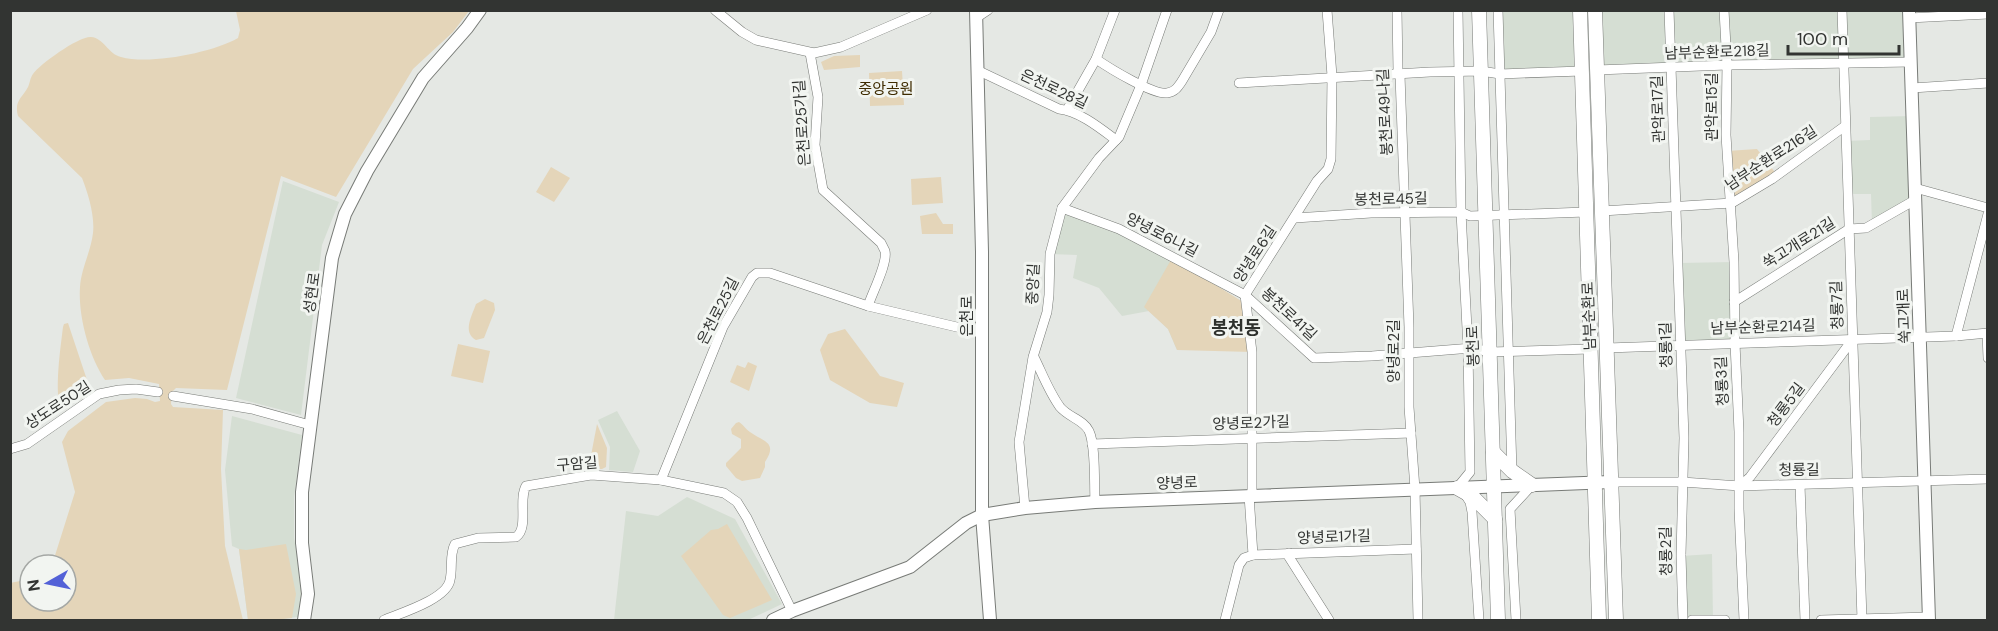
<svg xmlns="http://www.w3.org/2000/svg" width="1998" height="631" viewBox="0 0 1998 631" font-family="'DM Sans','Noto Sans KR',sans-serif">
<rect width="100%" height="100%" fill="#e5e8e4"/>
<g fill="#d5ded3">
<polygon points="1498,11 1909,11 1911,62 1500,74"/>
<polygon points="1912,116 1915,200 1872,225 1871,194 1848,194 1846,141 1870,140 1870,117"/>
<polygon points="283,181 339,202 322,245 301,415 236,398"/>
<polygon points="1062,208 1119,229 1172,258 1177,350 1168,329 1149,311 1122,316 1099,288 1073,278 1077,255 1050,254"/>
<polygon points="1734,262 1735,343 1681,346 1678,263"/>
<polygon points="617,411 640,451 633,472 609,470 610,447 598,420"/>
<polygon points="232,416 302,435 294,497 294,538 304,594 298,617 273,620 248,620 239,549 232,546 225,470"/>
<polygon points="687,497 735,519 782,604 748,620 614,620 626,511 658,516"/>
<polygon points="1712,554 1713,620 1684,620 1681,556"/>
</g>
<g fill="#e4d5b9">
<path d="M 236,11 L 469,11 L 453,32 L 413,69 L 336,197 L 281,176 L 227,390 L 176,388 L 172,392 L 171,404 L 173,407 L 223,410 L 221,469 L 225,546 L 243,620 L 11,620 L 10,583 L 30,579 L 30,601 L 66,601 L 66,565 L 52,565 L 75,492 L 62,442 L 68,431 L 106,402 L 135,398 L 147,399 L 155,402 L 160,401 L 159,384 L 129,378 L 105,380 C 89,356 78,316 80,287 C 81,269 91,251 93,233 C 95,216 88,193 82,178 L 18,116 C 14,101 22,98 28,87 C 30,83 30,78 33,74 C 40,64 79,36 91,37 C 104,38 108,54 121,57 C 149,65 212,53 238,38 L 240,30 Z"/>
<polygon points="860,55 860,67 824,70 821,62 834,56"/>
<polygon points="902,71 904,105 870,106 869,73"/>
<polygon points="1757,149 1777,175 1732,203 1727,151"/>
<polygon points="551,167 570,178 554,202 536,192"/>
<polygon points="941,177 943,203 912,205 911,179"/>
<polygon points="936,213 943,224 953,224 953,234 922,234 920,216"/>
<polygon points="1172,258 1243,302 1252,352 1177,350 1168,329 1144,307"/>
<path d="M 485,299 L 494,303 L 495,310 L 484,338 L 476,340 C 462,332 472,316 476,304 Z"/>
<path d="M 68,323 L 90,389 L 87,394 L 62,409 C 53,398 61,344 63,327 L 64,324 Z"/>
<polygon points="845,329 880,376 904,383 897,407 870,403 830,380 820,350 828,334"/>
<polygon points="458,344 490,351 483,383 451,376"/>
<polygon points="748,362 757,366 749,391 730,382 737,365 745,368"/>
<path d="M 739,422 C 744,425 745,429 750,432 C 764,442 778,442 765,462 L 765,467 L 760,478 L 742,481 L 736,478 L 726,466 L 726,463 L 741,448 L 741,439 L 732,434 L 731,429 L 736,423 Z"/>
<polygon points="597,424 607,448 606,467 602,469 590,469 589,466"/>
<polygon points="727,524 772,600 730,618 723,615 681,556 711,530 718,529"/>
<polygon points="286,544 296,594 292,618 273,620 248,620 239,549 246,550"/>
</g>
<g fill="none" stroke-linecap="round" stroke-linejoin="round">
<g stroke="#787b77" stroke-width="10">
<g id="street">
<polyline points="715,10 742,32 756,40 814,53 841,47 927,10"/>
<polyline points="1397,10 1398,71 1400,75 1409,327 1409,407 1415,489 1418,620"/>
<polyline points="1498,10 1512,471"/>
<polyline points="1669,10 1684,438 1681,555 1683,620"/>
<polyline points="1724,10 1727,65 1726,135 1734,262 1735,343 1739,432 1739,509 1744,620"/>
<polyline points="1842,10 1862,620"/>
<polyline points="976,18 988,10"/>
<polyline points="1909,18 1988,14"/>
<path d="M 810,53 L 818,97 L 815,145 L 823,190 L 881,243 C 881,243 885,251 885,251 C 888,263 872,293 868,306"/>
<path d="M 1096,59 C 1109,68 1153,95 1167,93 C 1175,92 1178,87 1182,81 L 1211,32 L 1219,10"/>
<path d="M 977,70 L 1059,109 C 1079,111 1100,128 1116,140"/>
<polyline points="1597,70 1727,65 1911,62"/>
<polyline points="1239,83 1430,72 1481,71 1500,74 1582,71"/>
<polyline points="1912,88 1988,83"/>
<polyline points="1067,110 1096,59 1115,10"/>
<polyline points="1915,188 1988,208"/>
<polyline points="1062,208 1119,229 1245,295 1314,358 1372,356 1472,348 1490,352 1590,349"/>
<polyline points="1602,211 1732,203 1772,179 1845,126"/>
<polyline points="1295,218 1371,213 1461,212 1470,216 1586,212"/>
<polyline points="1734,302 1849,229 1866,228 1915,200"/>
<polyline points="1987,333 1988,358"/>
<polyline points="1956,336 1988,214"/>
<polyline points="1607,348 1956,336 1988,333"/>
<path d="M 1034,357 C 1042,373 1049,392 1060,407 C 1068,417 1084,420 1089,431 C 1096,446 1094,484 1095,502"/>
<polyline points="173,396 252,409 310,425"/>
<polyline points="1092,444 1411,433"/>
<polyline points="10,449 27,444 99,394 119,390 136,389 158,392"/>
<polyline points="661,480 723,327 752,277 757,273 770,273 868,306 982,333"/>
<polyline points="1611,482 1682,482 1740,486 1988,479"/>
<polyline points="1800,485 1805,620"/>
<polyline points="1740,486 1750,477 1853,339"/>
<polyline points="1457,488 1470,472 1468,348 1461,212 1458,10"/>
<polyline points="1465,494 1470,502 1472,512 1479,620"/>
<polyline points="1252,495 1252,352 1245,295 1317,181 1328,169 1331,159 1332,76 1327,10"/>
<polyline points="1025,508 1019,442 1033,357 1047,312 1049,295 1050,254 1062,208 1099,158 1119,137 1141,85 1167,10"/>
<polyline points="1289,553 1289,557 1329,620"/>
<polyline points="1253,555 1416,549"/>
<path d="M 384,620 C 401,613 447,599 450,580 C 453,568 449,555 455,544 L 478,538 L 516,537 C 529,528 518,500 526,486 L 591,475 L 661,480 L 724,493 L 737,502 L 747,518 L 792,611"/>
<polyline points="1225,620 1239,565 1244,558 1253,555 1249,495"/>
<polyline points="1516,620 1510,509 1532,485"/>
<polyline points="1692,620 1725,620"/>
<polyline points="1821,620 1929,617"/>
</g>
</g>
<g stroke="#787b77" stroke-width="14">
<g id="secondary">
<polyline points="976,10 982,252 982,515 990,620"/>
<polyline points="1909,10 1929,620"/>
<polyline points="304,620 308,594 302,543 302,492 332,258 345,214 367,171 423,78 467,28 480,10"/>
<polyline points="773,620 792,611 910,567 966,523 982,515 1025,508 1095,502 1611,482"/>
</g>
</g>
<g stroke="#787b77" stroke-width="15">
<g id="primary">
<polyline points="1479,10 1498,620"/>
<polyline points="1580,10 1599,620"/>
<polyline points="1595,10 1616,620"/>
<polyline points="1493,452 1512,471 1532,485"/>
<polyline points="1457,488 1473,497 1495,519"/>
</g>
</g>
<use href="#street" stroke="#fff" stroke-width="9"/>
<use href="#secondary" stroke="#fff" stroke-width="12"/>
<use href="#primary" stroke="#fff" stroke-width="14"/>
</g>
<g text-anchor="middle" dominant-baseline="central" stroke-width="6" stroke-linejoin="round" paint-order="stroke">
<g font-size="15" fill="#323432" stroke="#f2f5f1">
<text transform="translate(1717 52) rotate(-2)">남부순환로218길</text>
<text transform="translate(1054 89) rotate(25)">은천로28길</text>
<text transform="translate(1712 107) rotate(-90)">관악로15길</text>
<text transform="translate(1658 109) rotate(-92)">관악로17길</text>
<text transform="translate(1385 112) rotate(-93)">봉천로49나길</text>
<text transform="translate(802 123) rotate(-94)">은천로25가길</text>
<text transform="translate(1771 158) rotate(-33)">남부순환로216길</text>
<text transform="translate(1391 199) rotate(-1)">봉천로45길</text>
<text transform="translate(1162 235) rotate(27)">양녕로6나길</text>
<text transform="translate(1799 243) rotate(-32)">쑥고개로21길</text>
<text transform="translate(1255 254) rotate(-57)">양녕로6길</text>
<text transform="translate(1033 284) rotate(-87)">중앙길</text>
<text transform="translate(312 293) rotate(-82)">성현로</text>
<text transform="translate(1837 305) rotate(-92)">청룡7길</text>
<text transform="translate(718 311) rotate(-63)">은천로25길</text>
<text transform="translate(1289 314) rotate(43)">봉천로41길</text>
<text transform="translate(967 316) rotate(-90)">은천로</text>
<text transform="translate(1589 316) rotate(-92)">남부순환로</text>
<text transform="translate(1904 316) rotate(-92)">쑥고개로</text>
<text transform="translate(1763 327) rotate(-2)">남부순환로214길</text>
<text transform="translate(1666 345) rotate(-92)">청룡1길</text>
<text transform="translate(1473 346) rotate(-92)">봉천로</text>
<text transform="translate(1394 351) rotate(-90)">양녕로2길</text>
<text transform="translate(1722 381) rotate(-93)">청룡3길</text>
<text transform="translate(58 405) rotate(-33)">상도로50길</text>
<text transform="translate(1786 405) rotate(-53)">청룡5길</text>
<text transform="translate(1251 423) rotate(-2)">양녕로2가길</text>
<text transform="translate(577 464) rotate(-5)">구암길</text>
<text transform="translate(1799 470) rotate(-1)">청룡길</text>
<text transform="translate(1177 483) rotate(-2)">양녕로</text>
<text transform="translate(1334 537) rotate(-2)">양녕로1가길</text>
<text transform="translate(1666 551) rotate(-91)">청룡2길</text>
</g>
<g font-size="15" fill="#3e2b00" stroke="#f2f5f1">
<text x="886" y="89">중앙공원</text>
</g>
<g font-size="18" font-weight="bold" fill="#2e312d" stroke="#f2f5f1">
<text x="1236" y="328">봉천동</text>
</g>
</g>
<rect width="1998" height="631" fill="none" stroke="#323432" stroke-width="24"/>
<g transform="translate(48 583) rotate(261)"><circle r="28" fill="#f2f5f1" stroke="#a5a8a5" stroke-width="1.5"/>
<path d="M0-4.5L10 22L0 15L-10 22Z" fill="#5361d7"/>
<text y="-9" font-size="16" font-weight="bold" text-anchor="middle" fill="#323432">N</text>
</g>
<path d="M1788 45v9h111v-9" fill="none" stroke="#323432" stroke-width="3"/>
<text x="1797" y="45" font-size="18" fill="#323432" stroke="#f2f5f1" stroke-width="4.5" paint-order="stroke">100 m</text>
</svg>
